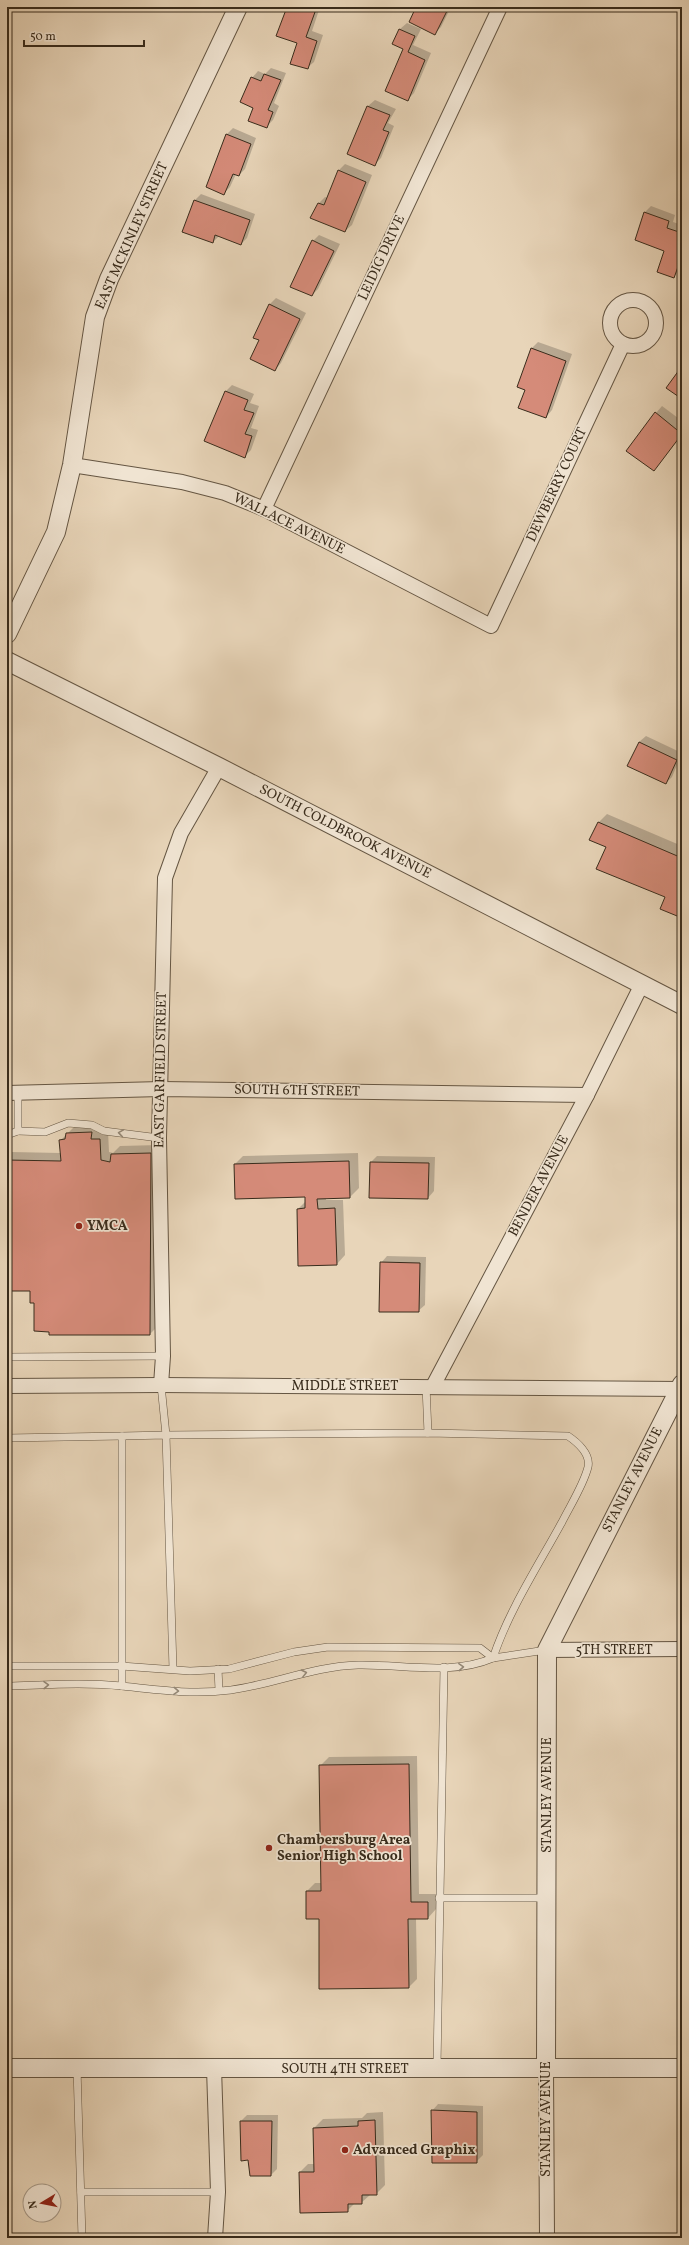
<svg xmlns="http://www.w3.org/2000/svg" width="689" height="2245" viewBox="0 0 689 2245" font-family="Vollkorn,serif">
<rect width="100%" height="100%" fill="#e8d5b9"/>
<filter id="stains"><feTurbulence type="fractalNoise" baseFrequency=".005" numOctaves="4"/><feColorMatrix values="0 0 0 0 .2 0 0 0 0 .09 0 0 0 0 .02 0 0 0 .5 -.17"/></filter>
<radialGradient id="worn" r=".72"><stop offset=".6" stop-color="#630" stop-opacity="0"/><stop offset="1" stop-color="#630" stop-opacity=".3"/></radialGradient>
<g fill="#0003">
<polygon points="288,7 320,7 312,31 323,35 314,62 307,68"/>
<polygon points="417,7 451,7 441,27 435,33"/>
<polygon points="407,23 421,29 413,45 431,53 414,93 407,100 404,49 394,44 400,29"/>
<polygon points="271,68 286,73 274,103 279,106 273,120 266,127 254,107 252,78 258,71 265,74"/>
<polygon points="375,100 396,109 388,123 394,126 381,158 374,165 348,153 368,106"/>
<polygon points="233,128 256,138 245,169 239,175 236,174 230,187 224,193 226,135"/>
<polygon points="345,164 372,175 352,225 345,231 319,203 325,197 328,198 338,171"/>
<polygon points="201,194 255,214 247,238 241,244 219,236 213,242 195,200"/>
<polygon points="651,206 675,215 673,222 682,225 682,266 674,277 665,250 645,212"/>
<polygon points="319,235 340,244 318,289 312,295 313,241"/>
<polygon points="276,298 306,313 281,363 275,370 260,340 270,304"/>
<polygon points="538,342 572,354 552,410 546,417 527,390 532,348"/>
<polygon points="232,385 254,394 250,403 259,406 251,428 258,430 251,450 245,456 205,441 226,391"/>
<polygon points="662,406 682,421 682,435 654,470 656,413"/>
<polygon points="646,736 682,753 672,777 666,783 629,766 639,742"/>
<polygon points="607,814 682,846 682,917 666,896 607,846 591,839 599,822"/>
<polygon points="100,1124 99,1131 108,1131 109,1152 113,1153 120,1146 159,1145 158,1326 150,1334 35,1302 31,1290 7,1290 7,1156 11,1152 61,1153 60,1141 76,1125"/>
<polygon points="358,1153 359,1188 350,1197 326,1197 326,1200 343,1200 345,1255 337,1264 298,1209 306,1201 306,1196 235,1164 243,1156"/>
<polygon points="377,1156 435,1157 434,1191 428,1198 371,1162"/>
<polygon points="387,1256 426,1257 425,1305 418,1311 381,1263"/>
<polygon points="417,1756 419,1894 436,1894 436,1909 428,1918 416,1918 417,1979 409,1987 320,1918 307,1891 315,1883 322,1883 320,1766 329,1757"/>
<polygon points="438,2104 483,2106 483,2155 476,2162 432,2111"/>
<polygon points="383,2112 385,2185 376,2194 370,2195 361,2203 355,2203 347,2211 300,2172 308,2164 315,2164 314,2128 323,2119 362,2118 367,2113"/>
<polygon points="247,2115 278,2115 277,2169 271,2175 249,2159 241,2121"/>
</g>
<g fill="#d58b79" stroke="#392c1c">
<polygon points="287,7 301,7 315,12 306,37 317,41 308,69 290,64 297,43 276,36"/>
<polygon points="416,7 449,7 435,35 409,22"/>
<polygon points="399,29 415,36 408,52 425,60 408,101 385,91 403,49 392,44"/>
<polygon points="264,74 281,80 268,110 273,112 267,128 248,121 253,108 240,102 251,77 261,81"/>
<polygon points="367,106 390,115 383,130 389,132 375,166 347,154"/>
<polygon points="226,134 251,144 239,176 233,174 224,195 206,187"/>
<polygon points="338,170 366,182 345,232 310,218 318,203 324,205"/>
<polygon points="194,200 250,220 241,245 215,235 213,243 182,232"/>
<polygon points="644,212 669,221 667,228 682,233 682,262 680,261 674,278 657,272 664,251 635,240"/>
<polygon points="312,240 334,251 312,296 290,287"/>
<polygon points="269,304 300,319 275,371 250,359 259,340 253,338"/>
<polygon points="531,348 566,361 546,418 518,408 525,390 517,387"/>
<polygon points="682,366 682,399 666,388"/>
<polygon points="225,391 248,400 244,410 254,413 245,434 252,436 245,458 204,441"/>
<polygon points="655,412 682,434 654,471 626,451"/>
<polygon points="639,742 677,760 666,784 627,766"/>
<polygon points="598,822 682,858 682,918 660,909 665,897 596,869 606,847 589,840"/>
<polygon points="92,1132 91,1139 100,1139 101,1160 110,1162 111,1154 151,1153 150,1335 49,1335 49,1332 34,1331 34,1303 30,1303 30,1291 7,1291 7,1160 61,1161 59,1140 65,1139 66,1133"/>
<polygon points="349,1161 350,1198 317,1199 318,1209 335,1208 337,1265 298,1266 297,1209 305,1208 305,1197 235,1199 234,1164"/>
<polygon points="370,1162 429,1163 428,1199 369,1198"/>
<polygon points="380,1262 420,1263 419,1312 379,1312"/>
<polygon points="409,1764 411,1902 428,1902 428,1919 408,1919 409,1988 319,1989 319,1919 306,1919 306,1891 321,1891 319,1765"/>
<polygon points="431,2110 477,2112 477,2163 432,2163"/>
<polygon points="375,2120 377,2195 362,2195 362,2204 348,2204 348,2212 300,2213 299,2172 314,2172 313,2128 358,2126 358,2121"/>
<polygon points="240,2121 272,2121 271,2176 250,2176 248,2160 241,2161"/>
</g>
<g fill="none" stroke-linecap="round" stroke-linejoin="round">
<g stroke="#655643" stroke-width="8">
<g id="service">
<polyline points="18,1131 45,1132 68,1123 92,1125 104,1131 159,1138"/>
<polyline points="7,1135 18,1131 18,1093"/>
<polyline points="7,1357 163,1356"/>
<path d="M 161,1385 L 166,1435 L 428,1433 L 568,1436 C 577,1442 591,1454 588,1467 C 584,1484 570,1506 562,1522 C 538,1566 509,1610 493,1658 L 546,1650"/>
<polyline points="426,1386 428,1433"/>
<polyline points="7,1438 122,1436"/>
<path d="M 7,1666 L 121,1666 L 190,1671 L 229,1669 L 294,1652 L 328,1647 L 480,1648 L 493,1658 C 451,1676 403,1664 358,1665 C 315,1666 274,1684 231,1690 C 194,1695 158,1690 122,1686 C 84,1682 45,1685 7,1686"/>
<polyline points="218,1669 219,1690"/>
<polyline points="122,1686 122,1436 166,1435 173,1669"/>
<polyline points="439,1898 546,1898"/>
<polyline points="437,2067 444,1667"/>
<polyline points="77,2068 82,2238"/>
<polyline points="81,2192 218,2192"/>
</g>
</g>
<g stroke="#655643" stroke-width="16">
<g id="minor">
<circle cx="633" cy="323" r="23"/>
<polyline points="72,465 182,482 225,493 264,509 491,626 623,344"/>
<polyline points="264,509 500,7"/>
<polyline points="7,1093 161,1089 587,1095"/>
<polyline points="161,1385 163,1356 159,1138 165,878 181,833 219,767"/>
<polyline points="7,1386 161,1385 682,1389"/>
<polyline points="433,1386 587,1095 642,984"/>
<polyline points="547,1650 682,1649"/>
<polyline points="214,2068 218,2192 215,2238"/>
<polyline points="546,2069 547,2238"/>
</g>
</g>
<g stroke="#655643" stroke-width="20">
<g id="tertiary">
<polyline points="7,634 56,532 72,465 95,317 109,279 238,7"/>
<polyline points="7,661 219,767 682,1005"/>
<polyline points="7,2068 682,2068"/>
<polyline points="546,2069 547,1650 682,1384"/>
</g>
</g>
<use href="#service" stroke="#f0e4d2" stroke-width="7"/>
<use href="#minor" stroke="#f0e4d2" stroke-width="14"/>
<use href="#tertiary" stroke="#f0e4d2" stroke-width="18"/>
</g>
<defs><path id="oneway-chevron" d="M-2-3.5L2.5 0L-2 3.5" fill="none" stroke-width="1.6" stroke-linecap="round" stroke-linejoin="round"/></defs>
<g stroke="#948877">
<use href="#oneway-chevron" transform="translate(121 1133) rotate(-171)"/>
<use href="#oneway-chevron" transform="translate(461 1667) rotate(-3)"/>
<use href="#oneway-chevron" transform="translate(304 1673) rotate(-14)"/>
<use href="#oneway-chevron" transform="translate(46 1685) rotate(-1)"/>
<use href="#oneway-chevron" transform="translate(176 1691) rotate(3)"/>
</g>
<g fill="#8f2418" stroke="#f0e4d2" stroke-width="1.5">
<circle cx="79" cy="1226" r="4"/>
<circle cx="269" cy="1848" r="4"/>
<circle cx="345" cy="2150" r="4"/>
</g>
<g text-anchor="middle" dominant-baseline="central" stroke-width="3.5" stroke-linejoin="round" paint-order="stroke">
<g font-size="14" fill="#392c1c" stroke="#f0e4d2">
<text transform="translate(132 236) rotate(-66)">EAST MCKINLEY STREET</text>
<text transform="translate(382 258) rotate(-65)">LEIDIG DRIVE</text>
<text transform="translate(557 485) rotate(-65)">DEWBERRY COURT</text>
<text transform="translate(289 524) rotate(26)">WALLACE AVENUE</text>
<text transform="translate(345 832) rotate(27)">SOUTH COLDBROOK AVENUE</text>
<text transform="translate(161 1070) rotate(-89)">EAST GARFIELD STREET</text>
<text transform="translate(297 1091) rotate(1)">SOUTH 6TH STREET</text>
<text transform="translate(539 1186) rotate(-62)">BENDER AVENUE</text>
<text x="345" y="1386">MIDDLE STREET</text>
<text transform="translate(633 1480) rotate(-63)">STANLEY AVENUE</text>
<text x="614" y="1650">5TH STREET</text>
<text transform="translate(547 1795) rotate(-90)">STANLEY AVENUE</text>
<text x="345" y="2069">SOUTH 4TH STREET</text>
<text transform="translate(546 2119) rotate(-90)">STANLEY AVENUE</text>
</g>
<g font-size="14" font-weight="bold" fill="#392c1c" stroke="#f0e4d2" text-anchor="start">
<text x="87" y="1226">YMCA</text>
<text x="277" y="1840">Chambersburg Area<tspan x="277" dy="16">Senior High School</tspan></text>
<text x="353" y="2150">Advanced Graphix</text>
</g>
</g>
<rect width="689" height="2245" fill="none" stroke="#e8d5b9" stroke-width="24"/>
<rect x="8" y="8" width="673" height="2229" fill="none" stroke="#392c1c" stroke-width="2"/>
<rect x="12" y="12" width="665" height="2221" fill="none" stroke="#392c1c"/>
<g transform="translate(42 2203) rotate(260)"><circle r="19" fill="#f0e4d2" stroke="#a79a89"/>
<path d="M0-3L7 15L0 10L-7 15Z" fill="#8f2418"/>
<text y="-6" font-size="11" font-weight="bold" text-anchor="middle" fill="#392c1c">N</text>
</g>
<path d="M24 40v6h120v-6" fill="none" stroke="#392c1c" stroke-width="2"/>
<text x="30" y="40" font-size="12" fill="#392c1c" stroke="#f0e4d2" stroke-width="3" paint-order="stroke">50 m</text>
<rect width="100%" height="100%" filter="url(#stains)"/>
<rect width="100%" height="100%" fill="url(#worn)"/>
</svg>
